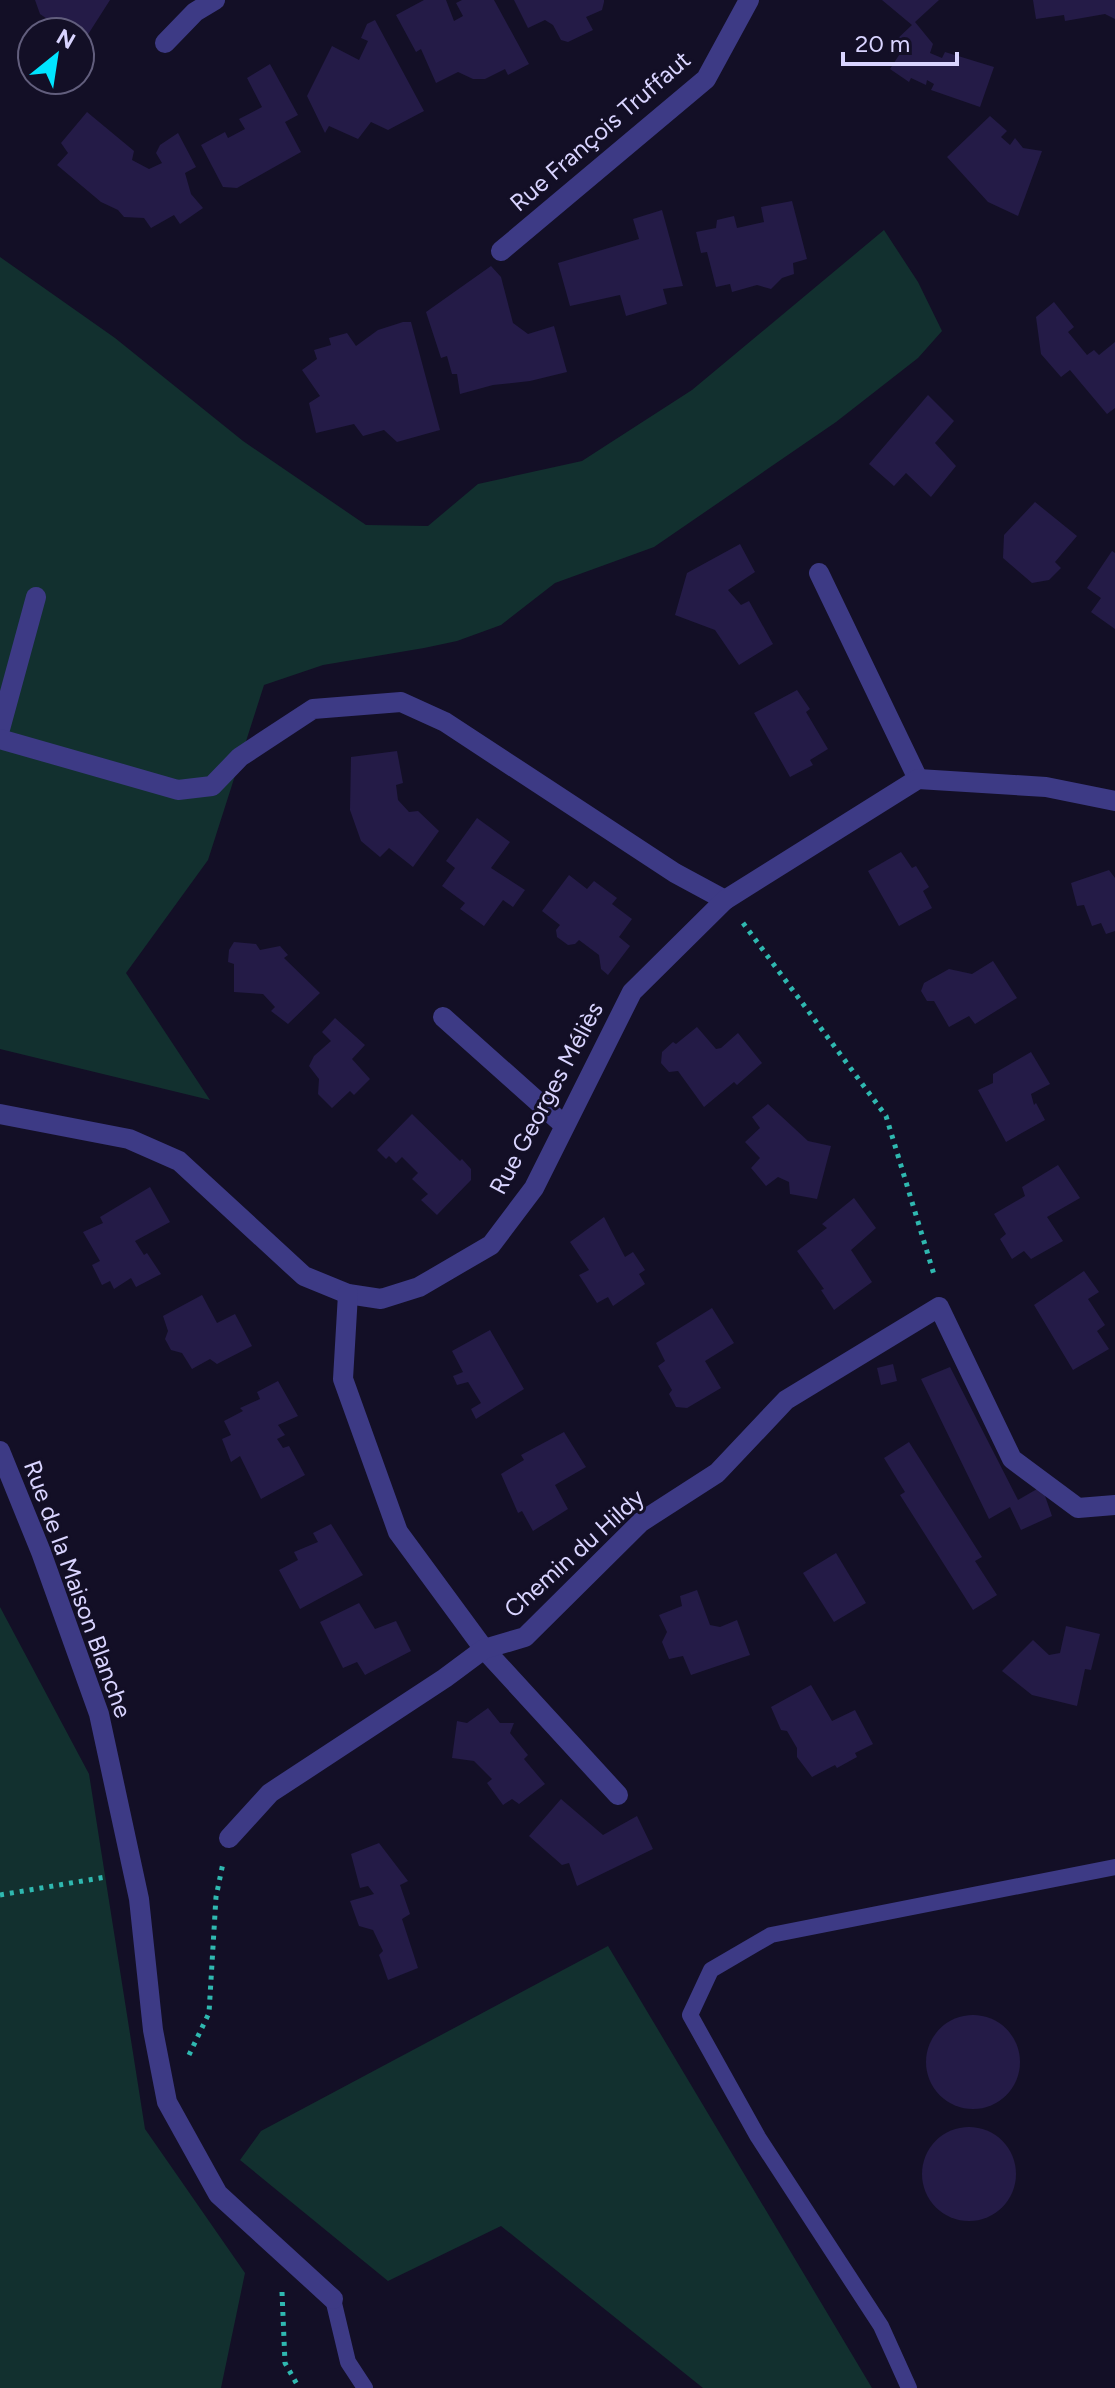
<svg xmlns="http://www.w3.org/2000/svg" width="1115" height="2388" viewBox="0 0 1115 2388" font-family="Figtree,sans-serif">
<rect width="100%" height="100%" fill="#130f26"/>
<g fill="#12302f">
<polygon points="884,230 918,282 942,331 918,358 836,422 654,547 555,583 501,625 457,641 424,648 323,665 264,685 208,860 126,973 210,1100 0,1049 0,257 115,338 243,441 366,525 428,526 478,484 582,461 692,390"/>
<polygon points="0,1607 89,1774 145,2129 245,2273 221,2388 0,2388"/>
<polygon points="608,1946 872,2388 703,2388 501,2226 388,2281 240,2160 261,2131"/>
</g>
<g fill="#241b47">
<polygon points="35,0 110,0 87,36 74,28 70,32 66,32 40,14"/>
<polygon points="424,0 446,0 454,21 463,16 456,3 462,0 494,0 529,64 508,75 505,69 485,79 473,79 458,72 436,83 421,49 416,52 396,15"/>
<polygon points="514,0 604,0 604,2 602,10 586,17 593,30 568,42 561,40 553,25 545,20 528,28"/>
<polygon points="882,0 939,0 915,22 933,44 930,53 942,58 945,52 994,67 980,107 931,90 934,84 927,80 926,85 911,78 909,82 890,69 901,52 894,42 912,25"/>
<polygon points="1033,0 1115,0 1115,19 1105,14 1065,21 1064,15 1036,19"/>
<polygon points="375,20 424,111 388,130 371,122 358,139 329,126 325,133 307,96 332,46 359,60 368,41 361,38 367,24"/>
<polygon points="270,64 298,115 285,122 301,152 237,188 223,187 201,145 225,132 228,138 245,129 239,119 262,107 247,78"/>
<polygon points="87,112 134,151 132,160 149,169 162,163 156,153 160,145 178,133 196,167 185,173 191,194 203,208 180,224 174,215 151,228 144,218 124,217 118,210 101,202 57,165 68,153 61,143"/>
<polygon points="990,116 1007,131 1001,137 1010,145 1015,138 1023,148 1042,151 1018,216 988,202 947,157"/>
<polygon points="792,201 807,259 793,263 794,274 782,278 771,289 757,285 732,292 730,284 716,287 707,252 701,253 696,232 716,228 717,220 734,216 737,228 764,222 761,207"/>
<polygon points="662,210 683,286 663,289 667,304 626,316 620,295 570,306 558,263 639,239 633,219"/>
<polygon points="491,266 501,277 513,323 528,334 554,326 567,372 530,381 493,385 460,394 457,374 452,374 447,356 441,358 426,312"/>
<polygon points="1054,302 1074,327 1068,332 1087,355 1094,350 1099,355 1115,342 1115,408 1107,414 1070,370 1061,377 1041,354 1036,317"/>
<polygon points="403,322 411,322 440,430 397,442 384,430 363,436 354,424 316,433 309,403 320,396 302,370 317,359 314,350 331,345 329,338 347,333 356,346 378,330"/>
<polygon points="928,395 954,421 935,443 956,466 931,497 906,473 894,486 869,464"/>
<polygon points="1035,502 1077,536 1055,562 1061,568 1049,580 1032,583 1003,558 1004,535"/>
<polygon points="740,544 755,572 728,590 741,605 749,601 773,644 739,665 715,630 675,615 687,573"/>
<polygon points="1112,551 1115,553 1115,629 1091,612 1101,598 1087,588"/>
<polygon points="797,690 810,709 806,712 828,749 810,760 813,765 790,777 754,713"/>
<polygon points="397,751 403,783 396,785 398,800 409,812 418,811 439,831 413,867 389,848 380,857 361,841 350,810 351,757"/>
<polygon points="477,818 510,842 491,868 525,890 513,907 503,900 484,926 460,909 465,903 442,886 455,868 446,861"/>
<polygon points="901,852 912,868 916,866 929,887 923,891 932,908 899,926 868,871"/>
<polygon points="1109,870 1115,878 1115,931 1106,934 1101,923 1092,926 1084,905 1077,906 1071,883"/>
<polygon points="569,875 587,889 594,881 617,898 612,904 632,919 619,937 630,946 608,975 601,969 599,955 579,940 575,944 568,945 557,937 556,930 560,925 542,911"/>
<polygon points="234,942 256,944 260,950 280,946 288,955 284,958 320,993 288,1024 271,1011 275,1007 263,994 234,992 234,964 228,962 229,950"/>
<polygon points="993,961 1017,998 975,1024 969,1016 949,1027 934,1001 927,1001 921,991 924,983 949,969 972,974"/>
<polygon points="335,1018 365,1045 352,1059 370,1079 354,1095 350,1091 332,1108 318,1094 319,1079 309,1066 314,1056 331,1041 322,1032"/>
<polygon points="697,1027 716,1049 721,1048 738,1033 762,1063 737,1085 734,1082 704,1107 678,1071 669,1072 661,1063 662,1052 673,1042 676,1044"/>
<polygon points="1031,1052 1050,1084 1031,1094 1034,1105 1036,1103 1045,1120 1006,1142 978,1090 993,1083 993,1074"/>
<polygon points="768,1104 808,1141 831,1146 817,1199 790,1194 789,1182 778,1177 766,1186 751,1168 760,1158 745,1142 760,1128 752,1117"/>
<polygon points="412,1114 460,1161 462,1159 471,1169 471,1180 437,1215 421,1200 428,1194 412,1179 418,1173 402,1157 396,1163 389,1156 386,1159 377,1150"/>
<polygon points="1058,1165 1080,1198 1047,1217 1063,1241 1031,1259 1024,1251 1012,1259 1000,1239 1006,1234 994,1214 1025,1196 1022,1187"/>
<polygon points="150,1187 170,1222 135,1241 144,1255 147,1253 161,1274 136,1287 131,1278 114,1289 110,1281 102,1285 92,1265 100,1261 83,1232 103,1223 100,1217"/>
<polygon points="854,1198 876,1228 851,1250 872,1282 834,1310 821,1290 824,1289 797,1251 827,1228 822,1224"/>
<polygon points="604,1217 625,1257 633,1252 645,1270 639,1274 645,1284 613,1306 608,1297 597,1303 579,1275 589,1270 570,1242"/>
<polygon points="1084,1271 1099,1292 1088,1299 1105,1325 1097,1331 1109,1349 1073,1370 1034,1305"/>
<polygon points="202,1295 217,1323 235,1314 252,1346 217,1364 210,1359 192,1369 182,1353 171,1350 165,1339 168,1331 163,1316"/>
<polygon points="712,1308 734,1343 705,1361 721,1388 687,1408 676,1407 669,1394 672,1390 658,1366 665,1361 656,1343"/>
<polygon points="490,1330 524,1389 476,1419 471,1409 481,1403 468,1382 457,1385 453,1376 463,1372 452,1351"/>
<polygon points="893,1364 897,1381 881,1385 877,1368"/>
<polygon points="950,1367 1018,1500 1037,1489 1044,1493 1052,1516 1021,1530 1010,1507 989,1519 921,1379"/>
<polygon points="278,1381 298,1416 278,1425 285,1435 277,1439 283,1448 289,1446 305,1475 261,1499 240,1456 231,1462 222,1439 231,1435 224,1421 243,1411 240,1408 260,1399 257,1392"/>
<polygon points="564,1432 586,1467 555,1485 568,1509 533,1531 522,1511 518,1513 501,1474 524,1460 521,1455"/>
<polygon points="909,1442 982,1557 975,1561 997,1595 973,1610 900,1495 905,1492 884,1458"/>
<polygon points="331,1524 363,1575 300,1609 279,1570 298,1560 294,1552 318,1542 313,1533"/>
<polygon points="836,1553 866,1603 834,1622 803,1573"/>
<polygon points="697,1590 710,1625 720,1627 737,1620 750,1655 691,1675 683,1656 669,1659 662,1642 667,1632 659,1615 682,1606 680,1596"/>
<polygon points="359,1603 375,1629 396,1621 411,1651 365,1675 357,1662 343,1668 320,1622"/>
<polygon points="1066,1626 1100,1634 1091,1670 1085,1669 1077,1706 1032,1695 1002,1671 1033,1640 1049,1655 1060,1653"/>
<polygon points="811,1685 832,1721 855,1710 873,1744 855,1753 857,1757 837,1768 835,1765 812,1777 797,1757 797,1748 787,1731 781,1730 771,1707"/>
<polygon points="488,1708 500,1723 514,1723 510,1733 528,1755 524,1759 545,1784 519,1804 512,1799 503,1805 487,1783 492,1779 474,1761 452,1758 457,1721 467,1723"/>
<polygon points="561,1799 603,1835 637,1816 653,1849 577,1886 569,1863 562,1865 529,1836"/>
<polygon points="379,1843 408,1881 400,1885 410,1914 402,1919 418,1968 388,1980 379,1955 383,1951 373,1930 359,1926 350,1901 374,1894 368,1886 360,1888 351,1854"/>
<circle cx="973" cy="2062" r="47"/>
<circle cx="969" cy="2174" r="47"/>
</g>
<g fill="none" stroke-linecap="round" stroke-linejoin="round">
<g stroke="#2fb8b0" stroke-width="5" stroke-dasharray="4 6" stroke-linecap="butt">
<polyline points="743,923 886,1116 935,1278"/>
<polyline points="0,1895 106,1877"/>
<polyline points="189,2055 209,2013 216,1897 223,1863"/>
<polyline points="282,2292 285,2363 299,2388"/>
</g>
<g stroke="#3d3a85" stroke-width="16">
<polyline points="333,2299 348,2362 365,2388"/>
<polyline points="909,2388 881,2326 758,2137 690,2015 711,1970 771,1935 1115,1867"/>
</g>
<g stroke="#3d3a85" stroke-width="20">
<polyline points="165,43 195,12 215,0"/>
<polyline points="501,251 706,79 749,0"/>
<polyline points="819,573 918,779"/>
<polyline points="0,729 36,597"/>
<polyline points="0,739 178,790 212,786 240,757 313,709 401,702 445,722 675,873 725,900"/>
<polyline points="443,1017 564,1125"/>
<polyline points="0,1114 129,1139 179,1161 304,1276 348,1294 381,1299 419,1287 491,1245 534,1188 632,992 725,900 918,779 1046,787 1115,801"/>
<polyline points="348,1294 343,1379 398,1532 484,1649 618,1795"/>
<polyline points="0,1451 41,1552 99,1714 139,1899 153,2030 167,2102 218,2194 333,2299"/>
<polyline points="229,1838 270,1793 445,1678 484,1649 525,1637 641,1522 717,1473 786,1400 939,1307 1012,1459 1078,1508 1115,1505"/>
</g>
</g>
<g text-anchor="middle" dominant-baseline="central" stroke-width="6" stroke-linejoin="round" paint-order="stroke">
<g font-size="24" fill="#d9d4ff" stroke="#130f26">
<text transform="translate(600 131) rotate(-41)">Rue François Truffaut</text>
<text transform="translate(546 1098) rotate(-62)">Rue Georges Méliès</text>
<text transform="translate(574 1553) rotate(-42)">Chemin du Hildy</text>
<text transform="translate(78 1589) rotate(70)">Rue de la Maison Blanche</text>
</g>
</g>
<g transform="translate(56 56) rotate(30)"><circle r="38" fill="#130f26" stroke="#625e7d" stroke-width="2"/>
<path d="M0-6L14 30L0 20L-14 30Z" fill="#00e5ff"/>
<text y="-12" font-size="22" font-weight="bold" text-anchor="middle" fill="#d9d4ff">N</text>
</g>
<path d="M843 52v12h114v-12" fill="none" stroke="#d9d4ff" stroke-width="4"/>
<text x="855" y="52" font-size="24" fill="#d9d4ff" stroke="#130f26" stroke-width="6" paint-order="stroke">20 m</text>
</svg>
